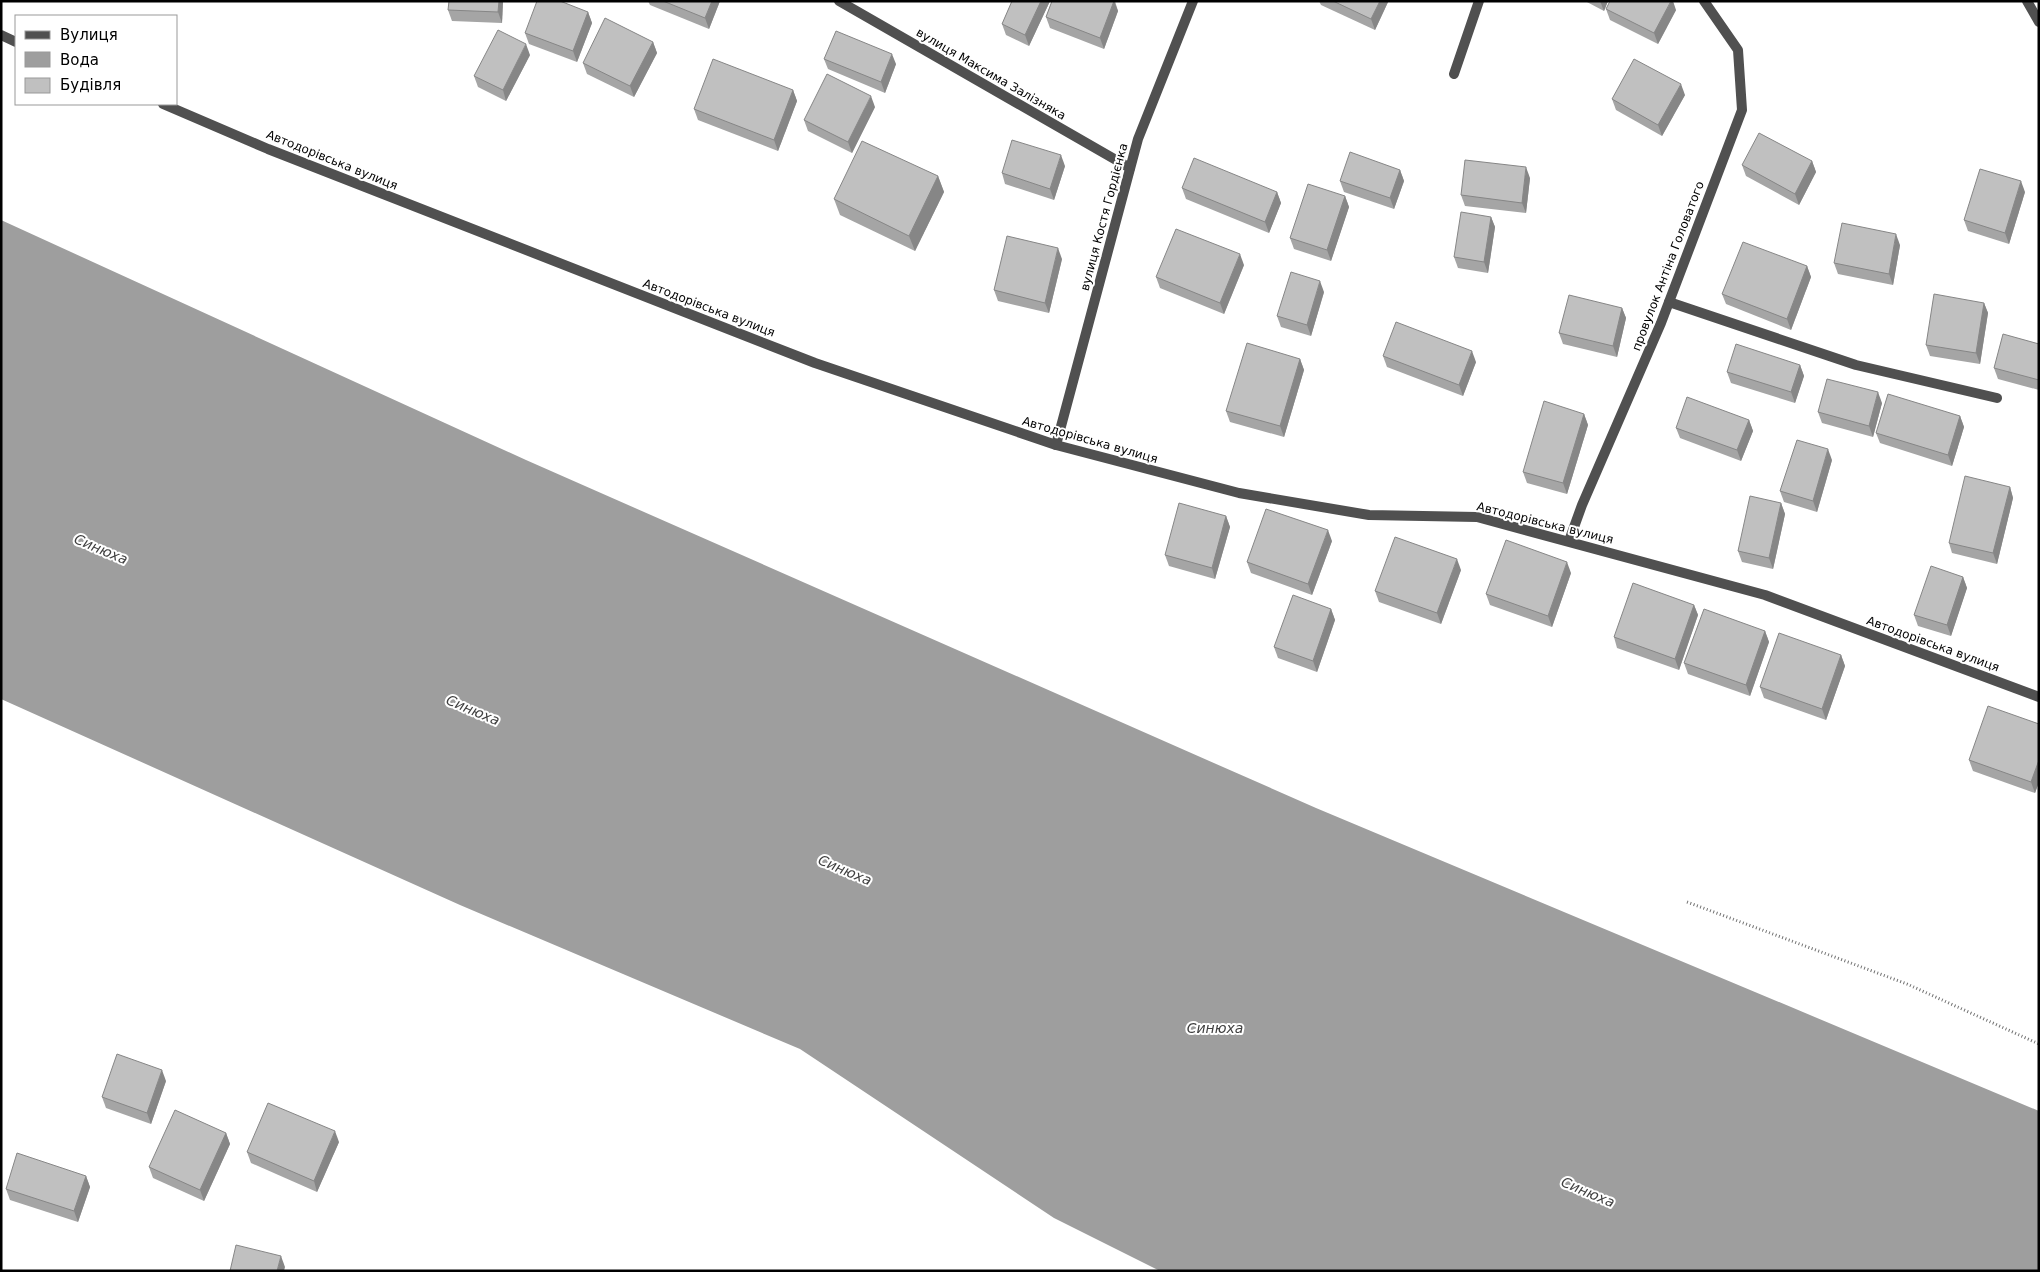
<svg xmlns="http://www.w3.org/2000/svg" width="2040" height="1272" viewBox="0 0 2040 1272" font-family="'DejaVu Sans',sans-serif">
<rect width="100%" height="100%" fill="#fff"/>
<polygon fill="#9e9e9e" points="1,220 526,460 1316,808 2039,1111 2039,1271 1160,1271 1054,1218 800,1049 460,905 1,699"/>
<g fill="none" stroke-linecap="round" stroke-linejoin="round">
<polyline stroke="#727272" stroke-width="3" stroke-dasharray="1 2.5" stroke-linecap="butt" points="1687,902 1907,984 2039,1044"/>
<polyline stroke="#505050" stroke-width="10" points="1669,302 1856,365 1997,398"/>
<g stroke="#505050" stroke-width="10">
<polyline points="839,1 1130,168"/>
<polyline points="2027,1 2039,22"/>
<polyline points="1,35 16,42"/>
<polyline points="1454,74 1479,1"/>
<polyline points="163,104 268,149 815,363 1056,445 1239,493 1369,515 1477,517 1765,595 2039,697"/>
<polyline points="1056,445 1138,139 1193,1"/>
<polyline points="1569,541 1582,505 1661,323 1742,110 1738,50 1704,1"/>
</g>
</g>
<g fill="#a5a5a5">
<polygon points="503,1 502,23 452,21 448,10"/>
<polygon points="648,1 720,1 709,29 650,5"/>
<polygon points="1012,1 1050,1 1029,46 1006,35 1002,24"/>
<polygon points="1052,1 1115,1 1118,11 1104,49 1050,28 1046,17"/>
<polygon points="1319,1 1388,1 1388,2 1375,30 1321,5"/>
<polygon points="1585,1 1608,1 1604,11"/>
<polygon points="1606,9 1676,10 1658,44 1610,20"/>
<polygon points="588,12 592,23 577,62 529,44 525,33"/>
<polygon points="653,42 657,53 634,97 587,74 583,63"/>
<polygon points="530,55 506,101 478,87 474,76"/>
<polygon points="824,59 896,64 885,93 828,69"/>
<polygon points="793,90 797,101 778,151 698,120 694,109"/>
<polygon points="1685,95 1662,136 1616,110 1612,99"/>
<polygon points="875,107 852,153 808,131 804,120"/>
<polygon points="1812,161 1816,172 1799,205 1746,176 1742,165"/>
<polygon points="1065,166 1054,200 1005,184 1002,173"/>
<polygon points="1400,170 1404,181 1394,209 1344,192 1340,181"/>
<polygon points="938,176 944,192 915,251 840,215 834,199"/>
<polygon points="1530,178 1526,213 1465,206 1461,195"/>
<polygon points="1182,188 1277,192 1281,203 1269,233 1186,199"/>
<polygon points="2025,192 2009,244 1968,231 1964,220"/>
<polygon points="1345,196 1349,207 1331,261 1294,249 1290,238"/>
<polygon points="1491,217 1495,227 1488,273 1458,268 1454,257"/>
<polygon points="1900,245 1893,285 1838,274 1834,263"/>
<polygon points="1062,259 1049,313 998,301 994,290"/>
<polygon points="1244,265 1224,314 1160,288 1156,277"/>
<polygon points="1807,266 1811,277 1791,330 1726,304 1722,294"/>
<polygon points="1324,292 1311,336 1281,327 1277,316"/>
<polygon points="1984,303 1988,313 1980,364 1930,356 1926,345"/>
<polygon points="1622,308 1626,318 1617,357 1563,344 1559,333"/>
<polygon points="2039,344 2039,390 1998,379 1994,368"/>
<polygon points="1383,356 1476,362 1463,396 1387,367"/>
<polygon points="1300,359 1304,370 1284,437 1230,422 1226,411"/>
<polygon points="1800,365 1804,376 1795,403 1731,383 1727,372"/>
<polygon points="1882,403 1873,437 1822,423 1818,412"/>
<polygon points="1584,414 1588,425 1567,494 1527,483 1523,472"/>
<polygon points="1960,416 1964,427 1952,466 1880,443 1876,433"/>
<polygon points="1749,420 1753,431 1741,461 1680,438 1676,428"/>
<polygon points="1832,460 1817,512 1784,502 1780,491"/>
<polygon points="2010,487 2013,498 1997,564 1952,553 1949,543"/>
<polygon points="1781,503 1785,514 1773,569 1742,562 1738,551"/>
<polygon points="1226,516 1230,527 1215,579 1169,566 1165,555"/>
<polygon points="1332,541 1312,595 1251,573 1247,562"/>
<polygon points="1461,570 1441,624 1379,602 1375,591"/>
<polygon points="1571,573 1552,627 1490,605 1486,594"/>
<polygon points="1963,577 1967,588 1951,636 1918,626 1914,615"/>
<polygon points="1694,605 1698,615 1679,670 1617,648 1614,637"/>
<polygon points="1331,609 1335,620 1317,672 1278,658 1274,647"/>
<polygon points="1765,631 1769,642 1750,696 1688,674 1684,663"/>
<polygon points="1841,655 1845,666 1826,720 1764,698 1760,687"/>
<polygon points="2039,724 2039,782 2035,793 1973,771 1969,760"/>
<polygon points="166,1081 151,1124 106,1108 102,1097"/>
<polygon points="226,1133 230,1144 204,1201 153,1178 149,1167"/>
<polygon points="339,1142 317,1192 251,1163 247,1152"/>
<polygon points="86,1176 90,1187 78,1222 10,1200 6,1189"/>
</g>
<g fill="#868686">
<polygon points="499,1 503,1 502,23 498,12"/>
<polygon points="712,1 720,1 709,29 705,18"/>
<polygon points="1041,1 1050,1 1029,46 1025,35"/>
<polygon points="1114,1 1118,11 1104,49 1100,38"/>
<polygon points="1380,1 1388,2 1375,30 1371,19"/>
<polygon points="1600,1 1608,1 1604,11"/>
<polygon points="1671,1 1673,1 1676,10 1658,44 1654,33"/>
<polygon points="588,12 592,23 577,62 573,51"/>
<polygon points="653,42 657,53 634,97 630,86"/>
<polygon points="526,44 530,55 506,101 503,90"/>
<polygon points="892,54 896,64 885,93 881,82"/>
<polygon points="1681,84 1685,95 1662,136 1658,125"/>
<polygon points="793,90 797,101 778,151 774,140"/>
<polygon points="871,96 875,107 852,153 848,142"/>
<polygon points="1061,155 1065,166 1054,200 1050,189"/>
<polygon points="1812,161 1816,172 1799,205 1795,194"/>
<polygon points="1526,167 1530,178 1526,213 1522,203"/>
<polygon points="1400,170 1404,181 1394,209 1390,198"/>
<polygon points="938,176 944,192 915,251 909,236"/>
<polygon points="2021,181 2025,192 2009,244 2005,233"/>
<polygon points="1277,192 1281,203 1269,233 1265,222"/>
<polygon points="1345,196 1349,207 1331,261 1327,250"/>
<polygon points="1491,217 1495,227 1488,273 1484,262"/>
<polygon points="1896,234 1900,245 1893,285 1889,274"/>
<polygon points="1058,248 1062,259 1049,313 1045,303"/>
<polygon points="1240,254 1244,265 1224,314 1220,303"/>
<polygon points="1807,266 1811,277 1791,330 1787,319"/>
<polygon points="1320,281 1324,292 1311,336 1307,325"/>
<polygon points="1984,303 1988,313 1980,364 1976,353"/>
<polygon points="1622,308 1626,318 1617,357 1613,346"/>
<polygon points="1472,351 1476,362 1463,396 1459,385"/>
<polygon points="1300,359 1304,370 1284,437 1280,426"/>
<polygon points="1800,365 1804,376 1795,403 1791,392"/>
<polygon points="1878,392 1882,403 1873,437 1869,426"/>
<polygon points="1584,414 1588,425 1567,494 1563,483"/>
<polygon points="1960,416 1964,427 1952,466 1948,455"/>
<polygon points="1749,420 1753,431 1741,461 1737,450"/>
<polygon points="1828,449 1832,460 1817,512 1813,501"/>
<polygon points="2010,487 2013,498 1997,564 1993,553"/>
<polygon points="1781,503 1785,514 1773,569 1769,558"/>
<polygon points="1226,516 1230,527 1215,579 1212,568"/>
<polygon points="1328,530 1332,541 1312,595 1308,584"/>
<polygon points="1457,559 1461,570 1441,624 1437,613"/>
<polygon points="1567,562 1571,573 1552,627 1548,616"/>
<polygon points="1963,577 1967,588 1951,636 1947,625"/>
<polygon points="1694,605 1698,615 1679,670 1675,659"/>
<polygon points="1331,609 1335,620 1317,672 1313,661"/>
<polygon points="1765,631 1769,642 1750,696 1746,685"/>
<polygon points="1841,655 1845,666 1826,720 1822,709"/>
<polygon points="2039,760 2039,782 2035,793 2031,782"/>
<polygon points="162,1070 166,1081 151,1124 147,1113"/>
<polygon points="335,1131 339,1142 317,1192 314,1181"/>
<polygon points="226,1133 230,1144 204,1201 200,1190"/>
<polygon points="86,1176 90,1187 78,1222 74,1211"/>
<polygon points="281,1256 285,1267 284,1271 277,1271"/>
</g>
<g fill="#c0c0c0" stroke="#868686">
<polygon points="449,1 499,1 498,12 448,10"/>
<polygon points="537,1 560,1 588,12 573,51 525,33"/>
<polygon points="663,1 712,1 705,18"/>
<polygon points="1012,1 1041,1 1025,35 1002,24"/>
<polygon points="1052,1 1114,1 1100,38 1046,17"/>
<polygon points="1333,1 1380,1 1371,19"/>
<polygon points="1610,1 1671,1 1654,33 1606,9"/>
<polygon points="605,18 653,42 630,86 583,63"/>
<polygon points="498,30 526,44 503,90 474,76"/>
<polygon points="836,31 892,54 881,82 824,59"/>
<polygon points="713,59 793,90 774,140 694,109"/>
<polygon points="1634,59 1681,84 1658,125 1612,99"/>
<polygon points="827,74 871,96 848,142 804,120"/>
<polygon points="1759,133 1812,161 1795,194 1742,165"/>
<polygon points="1012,140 1061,155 1050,189 1002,173"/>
<polygon points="862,141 938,176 909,236 834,199"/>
<polygon points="1350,152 1400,170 1390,198 1340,181"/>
<polygon points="1194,158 1277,192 1265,222 1182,188"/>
<polygon points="1465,160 1526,167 1522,203 1461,195"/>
<polygon points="1980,169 2021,181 2005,233 1964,220"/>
<polygon points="1308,184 1345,196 1327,250 1290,238"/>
<polygon points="1461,212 1491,217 1484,262 1454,257"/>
<polygon points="1842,223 1896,234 1889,274 1834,263"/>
<polygon points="1176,229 1240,254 1220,303 1156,277"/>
<polygon points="1007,236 1058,248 1045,303 994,290"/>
<polygon points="1743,242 1807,266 1787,319 1722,294"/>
<polygon points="1291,272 1320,281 1307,325 1277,316"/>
<polygon points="1934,294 1984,303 1976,353 1926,345"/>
<polygon points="1569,295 1622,308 1613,346 1559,333"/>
<polygon points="1396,322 1472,351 1459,385 1383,356"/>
<polygon points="2003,334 2039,344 2039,380 1994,368"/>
<polygon points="1247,343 1300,359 1280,426 1226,411"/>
<polygon points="1736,344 1800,365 1791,392 1727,372"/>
<polygon points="1827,379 1878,392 1869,426 1818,412"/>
<polygon points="1888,394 1960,416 1948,455 1876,433"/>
<polygon points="1687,397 1749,420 1737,450 1676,428"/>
<polygon points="1544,401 1584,414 1563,483 1523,472"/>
<polygon points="1797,440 1828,449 1813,501 1780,491"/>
<polygon points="1965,476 2010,487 1993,553 1949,543"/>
<polygon points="1750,496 1781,503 1769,558 1738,551"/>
<polygon points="1179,503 1226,516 1212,568 1165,555"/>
<polygon points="1266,509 1328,530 1308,584 1247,562"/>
<polygon points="1395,537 1457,559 1437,613 1375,591"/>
<polygon points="1506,540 1567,562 1548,616 1486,594"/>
<polygon points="1931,566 1963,577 1947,625 1914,615"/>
<polygon points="1633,583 1694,605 1675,659 1614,637"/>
<polygon points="1293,595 1331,609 1313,661 1274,647"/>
<polygon points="1704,609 1765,631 1746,685 1684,663"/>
<polygon points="1779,633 1841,655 1822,709 1760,687"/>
<polygon points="1988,706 2039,724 2039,760 2031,782 1969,760"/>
<polygon points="117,1054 162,1070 147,1113 102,1097"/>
<polygon points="268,1103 335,1131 314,1181 247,1152"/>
<polygon points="175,1110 226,1133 200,1190 149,1167"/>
<polygon points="17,1153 86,1176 74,1211 6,1189"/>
<polygon points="236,1245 281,1256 277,1271 230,1271"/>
</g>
<g text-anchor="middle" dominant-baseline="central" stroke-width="4" stroke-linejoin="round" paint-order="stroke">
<g font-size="12" fill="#000" stroke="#fff">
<text transform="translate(991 74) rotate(30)">вулиця Максима Залізняка</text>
<text transform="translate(332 160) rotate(22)">Автодорівська вулиця</text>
<text transform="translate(1104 217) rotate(-75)">вулиця Костя Гордієнка</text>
<text transform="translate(1668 266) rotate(-69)">провулок Антіна Головатого</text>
<text transform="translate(709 308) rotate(21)">Автодорівська вулиця</text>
<text transform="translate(1090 440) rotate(16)">Автодорівська вулиця</text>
<text transform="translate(1545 523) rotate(14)">Автодорівська вулиця</text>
<text transform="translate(1933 644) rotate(20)">Автодорівська вулиця</text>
</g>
<g font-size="14" font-style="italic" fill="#3f3f3f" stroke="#fff">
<text transform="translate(101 549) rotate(23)">Синюха</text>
<text transform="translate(473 710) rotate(23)">Синюха</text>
<text transform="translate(845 870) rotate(23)">Синюха</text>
<text x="1215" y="1028">Синюха</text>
<text transform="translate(1588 1192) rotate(23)">Синюха</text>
</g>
</g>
<rect width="2040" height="1272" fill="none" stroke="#000000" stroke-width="5"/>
<rect x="15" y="15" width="162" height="90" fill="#ffffff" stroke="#999999"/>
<rect x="25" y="31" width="25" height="8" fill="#505050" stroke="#999999"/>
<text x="60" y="40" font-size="15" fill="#000000">Вулиця</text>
<rect x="25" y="52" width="25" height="15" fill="#9e9e9e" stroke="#999999"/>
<text x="60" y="65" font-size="15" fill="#000000">Вода</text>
<rect x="25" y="78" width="25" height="15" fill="#c0c0c0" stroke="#999999"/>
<text x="60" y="90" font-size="15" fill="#000000">Будівля</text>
</svg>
